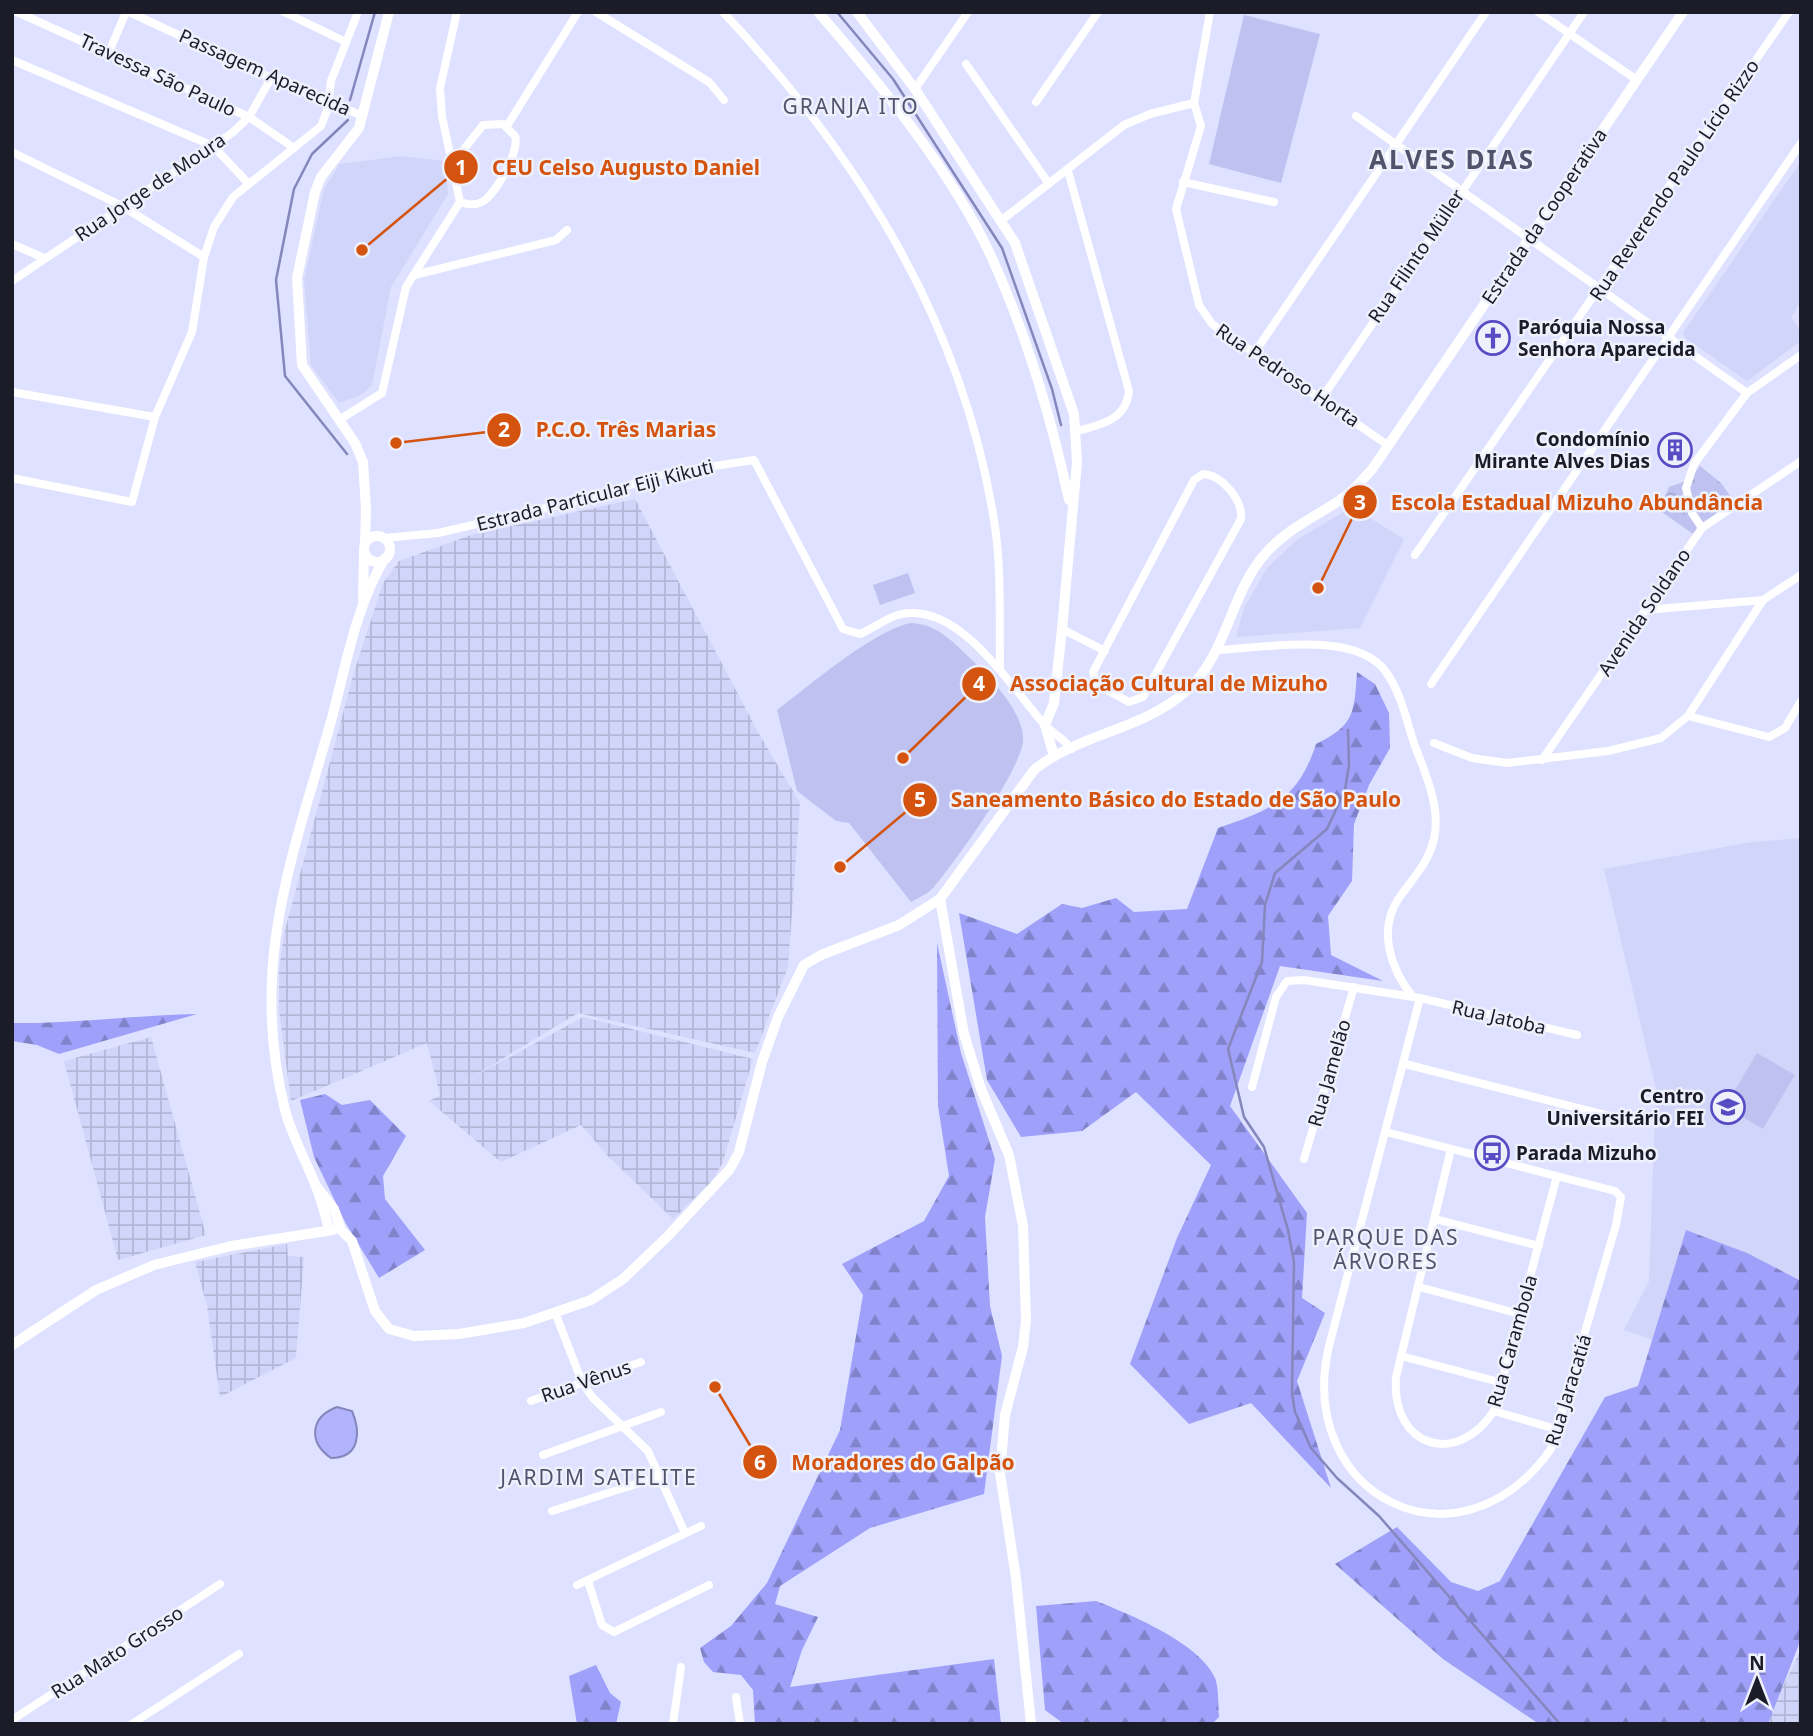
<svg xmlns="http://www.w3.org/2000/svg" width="1813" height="1736" viewBox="0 0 1813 1736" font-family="'Noto Sans',sans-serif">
<defs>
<pattern id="industrial-grid" width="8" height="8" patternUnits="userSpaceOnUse" patternTransform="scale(1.75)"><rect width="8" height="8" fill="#d2d5fa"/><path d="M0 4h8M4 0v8" fill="none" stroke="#b4b6d6"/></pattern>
<pattern id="forest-firs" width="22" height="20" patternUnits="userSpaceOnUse" patternTransform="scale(1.75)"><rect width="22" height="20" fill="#9ea0f9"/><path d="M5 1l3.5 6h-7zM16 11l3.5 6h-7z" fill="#8082ca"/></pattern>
<pattern id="park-crowns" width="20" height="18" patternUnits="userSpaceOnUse" patternTransform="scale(1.75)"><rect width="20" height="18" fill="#bfc2f1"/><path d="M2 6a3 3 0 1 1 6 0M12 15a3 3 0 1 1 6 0" fill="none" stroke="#a4a6cf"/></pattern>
</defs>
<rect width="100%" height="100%" fill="#dee1ff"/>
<g fill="#d2d5fa">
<polygon points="401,156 446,161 448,194 391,287 372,385 361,395 339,403 311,365 304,281 324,189 340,164"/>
<polygon points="1801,161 1801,301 1791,317 1801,332 1801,341 1747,381 1685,338 1683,333"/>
<polygon points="1352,507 1404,539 1360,628 1236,637 1244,608 1267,568 1298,539"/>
<polygon points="1801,838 1801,1390 1624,1330 1649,1281 1656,1089 1604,869 1752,842"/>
</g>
<g fill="url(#industrial-grid)">
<polygon points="635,499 759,734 800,803 788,967 755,1053 578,1013 464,1082 583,1017 753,1059 723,1162 712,1181 673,1219 607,1155 581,1125 501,1162 429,1101 440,1095 427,1043 291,1101 279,1010 279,970 284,934 354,672 383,583 399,561 471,535"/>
<polygon points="151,1037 206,1235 118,1260 64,1061"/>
<polygon points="287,1244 288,1256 304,1257 296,1358 220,1397 207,1306 195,1262"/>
<polygon points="1801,1649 1801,1724 1765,1724"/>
</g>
<g fill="url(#forest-firs)">
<path d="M 1357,672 L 1375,684 L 1389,713 L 1390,748 L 1369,785 L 1354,824 L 1352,881 L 1328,916 L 1331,955 L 1383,981 L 1280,966 L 1230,1106 L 1307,1213 L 1302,1298 L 1325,1313 L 1297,1381 L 1331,1488 L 1251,1403 L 1189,1424 L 1130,1364 L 1177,1238 L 1211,1165 L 1136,1092 L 1082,1131 L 1021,1137 L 987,1080 L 959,913 L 1017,934 L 1062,904 L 1082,908 L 1116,898 L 1134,912 L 1187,909 L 1218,828 C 1270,810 1298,800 1316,744 C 1355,725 1354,713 1357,672 Z"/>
<polygon points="937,943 961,1053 995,1159 985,1217 990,1306 1002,1356 984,1494 870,1528 780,1586 775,1604 818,1617 802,1650 790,1687 994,1659 1001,1724 755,1724 753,1690 741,1675 713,1672 704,1662 700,1648 731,1626 767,1583 840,1430 863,1295 842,1264 924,1221 949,1176 938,1106"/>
<path d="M 197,1014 L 59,1054 L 37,1045 L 12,1041 L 12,1023 C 74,1024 135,1015 197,1014 Z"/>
<polygon points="325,1094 342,1105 370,1100 406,1136 383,1176 385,1199 425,1250 379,1278 345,1222 314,1157 300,1100"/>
<polygon points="1686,1230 1747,1253 1801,1281 1801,1639 1768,1724 1539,1724 1443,1659 1335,1564 1397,1527 1451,1582 1478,1591 1500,1581 1605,1397 1638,1386"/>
<path d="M 1096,1601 C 1129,1614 1200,1643 1215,1678 C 1219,1688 1218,1706 1219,1717 L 1212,1724 L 1064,1724 L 1045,1710 L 1036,1606 Z"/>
<polygon points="596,1665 610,1693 621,1702 616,1724 577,1724 569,1676"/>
</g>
<polygon fill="url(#park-crowns)" points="1700,466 1721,483 1738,507 1696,536 1659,510 1669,487 1689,480"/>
<g fill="#bfc2f1">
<polygon points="1244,15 1320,34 1281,183 1209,164"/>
<polygon points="908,573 915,593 880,605 873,585"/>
<path d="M 911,623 C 938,624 954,643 973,661 C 991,678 1025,714 1023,741 C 1021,770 954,864 934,887 C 928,894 918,898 911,902 L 849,823 L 836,821 L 797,791 L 777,710 C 809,686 874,630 911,623 Z"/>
<polygon points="1757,1053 1795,1075 1763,1129 1725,1107"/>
</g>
<path fill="#b1b4fc" stroke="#8486bc" stroke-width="2" d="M 337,1407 L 352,1411 C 361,1432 360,1458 331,1458 C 308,1442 310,1417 337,1407 Z"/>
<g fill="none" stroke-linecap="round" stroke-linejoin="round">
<g stroke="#8486bc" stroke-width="2.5">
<polyline points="837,12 893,79 1002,248 1052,389 1061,425"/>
<polyline points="350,100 375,12"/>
<polyline points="347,454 285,376 276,280 294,189 312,154 348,120"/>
<polyline points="1348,730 1349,765 1345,790 1327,829 1275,873 1265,905 1262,962 1228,1049 1244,1117 1264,1147 1288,1230 1294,1262 1292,1393 1295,1412 1311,1448 1337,1478 1379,1516 1560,1724"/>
</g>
<g stroke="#fff" stroke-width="8">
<polyline points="17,12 249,117 294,148"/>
<polyline points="129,12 271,78 363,116"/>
<polyline points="284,12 346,42"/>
<polyline points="457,12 440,88 442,116 460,202"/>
<polyline points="596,12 709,82 724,100"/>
<path d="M 723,12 C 859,157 962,321 994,520 C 1002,569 999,620 1000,669"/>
<polyline points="1210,12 1194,103 1201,126 1176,209 1199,305 1212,324 1389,446"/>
<polyline points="1538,12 1637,80"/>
<polyline points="109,52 126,12"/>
<polyline points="12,60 213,146 248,183"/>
<polyline points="966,64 1049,184"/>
<polyline points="915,89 968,12"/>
<polyline points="1036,102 1098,12"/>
<polyline points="1356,116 1747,393"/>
<polyline points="507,126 578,12"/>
<polyline points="12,152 122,206 204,257"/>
<path d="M 453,163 L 483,125 L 503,124 L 515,136 C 520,151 496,194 482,202 C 474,206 467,204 460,202"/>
<path d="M 1068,171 L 1129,391 C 1126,420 1101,425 1077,431"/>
<polyline points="1183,182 1274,202"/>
<polyline points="1002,220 1124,125 1150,114 1194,103"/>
<polyline points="12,244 44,258"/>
<polyline points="414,275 556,240 567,230"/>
<polyline points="12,281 232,133 249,117 271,78"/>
<polyline points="1255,352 1486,12"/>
<polyline points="12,392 155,417"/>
<polyline points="1322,398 1584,12"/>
<polyline points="339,420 382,393 406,287 460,202"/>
<path d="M 1203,474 C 1222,475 1243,500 1241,519 L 1143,697 L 1129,702 L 1096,684 L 1093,672 L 1194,480 Z"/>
<polyline points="12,478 132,502 155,417 192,332 204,257 214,227 233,197 321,126 328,108 331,81 358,12"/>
<polyline points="1702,528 1692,513 1686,488 1694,464 1747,393 1801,355"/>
<path d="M 385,538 L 438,533 L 589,498 L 668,473 L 754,460 L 843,629 L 860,634 C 876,627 892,613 910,613 C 964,610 1012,688 1044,724 C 1052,733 1064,739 1072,749"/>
<polyline points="1415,555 1789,12"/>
<polyline points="1646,610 1763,600"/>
<polyline points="1062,629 1105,651"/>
<path d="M 1218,650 C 1264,648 1356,630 1386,672 C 1401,692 1407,723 1415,746 C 1426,775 1441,808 1434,839 C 1428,864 1413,878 1399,898 C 1377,930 1391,970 1413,997"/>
<polyline points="1431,684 1801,143"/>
<polyline points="1688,716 1769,737 1785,728 1801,701"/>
<polyline points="1434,743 1472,758 1507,763 1608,751 1661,738 1688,716 1763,600 1801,575"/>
<polyline points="1542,760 1702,528 1801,461"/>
<polyline points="1405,1064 1609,1116"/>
<polyline points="1252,1087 1276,997 1287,981 1304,980 1420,998 1577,1035"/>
<path d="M 1386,1132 L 1615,1191 L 1621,1197 L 1616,1225 L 1551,1449 C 1458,1580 1294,1495 1329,1346 L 1420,998"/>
<path d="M 1451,1149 L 1396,1377 C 1391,1447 1456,1468 1494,1411 L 1557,1176"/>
<polyline points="1304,1159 1354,987"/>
<polyline points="1435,1219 1539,1246"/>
<polyline points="1419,1287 1520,1314"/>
<polyline points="556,1315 582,1382 593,1398 648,1451 685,1533"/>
<polyline points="1401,1356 1503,1383"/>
<polyline points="531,1401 641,1362"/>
<polyline points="1494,1411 1559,1430"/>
<polyline points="543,1455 661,1412"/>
<polyline points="552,1511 661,1476"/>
<polyline points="588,1581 602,1625 614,1632 709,1585"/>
<polyline points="577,1585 701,1526"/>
<polyline points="736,1697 740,1724"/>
<polyline points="12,1720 220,1584"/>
<polyline points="132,1724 239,1654"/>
<polyline points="673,1724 681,1667"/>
</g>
<g stroke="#fff" stroke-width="10">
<path d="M 818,12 C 879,82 952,172 991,256 C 1026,333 1051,417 1069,500"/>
<polyline points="857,12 915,89 1015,243 1074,414 1077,462 1062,629 1054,703 1045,725 1054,756"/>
<circle cx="377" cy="549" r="13"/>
<polyline points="365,543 366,509 363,462 355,443 302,365 297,278 315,192 321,177 359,128 389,12"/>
<polyline points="363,601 364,553"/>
<polyline points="940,899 964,1034 981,1089 1009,1155 1023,1226 1026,1320 1023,1347 1005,1415 1000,1473 1016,1578 1031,1724"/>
<path d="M 316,1186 L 334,1209 L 341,1230 L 352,1241 L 375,1311 L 389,1329 L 414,1336 L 459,1334 L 524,1323 L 591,1300 L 623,1279 L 668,1236 L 730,1169 L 739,1152 L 762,1062 L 778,1017 L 804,965 L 821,955 L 899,925 L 940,899 L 1034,770 C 1078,734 1142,730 1185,692 C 1228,655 1229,595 1265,554 C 1287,528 1320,515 1347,495 C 1356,488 1365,477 1373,468 L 1683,12"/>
<path d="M 329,1229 C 325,1214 321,1198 315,1184 C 305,1159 292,1136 285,1110 C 249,967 291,860 330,725 C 345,671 355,607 385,558"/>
<polyline points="12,1345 96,1290 154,1265 231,1246 333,1230"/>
</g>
</g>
<defs>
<g id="church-ring" transform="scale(1.75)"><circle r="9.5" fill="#eef0fc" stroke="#574cc3" stroke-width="1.5"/><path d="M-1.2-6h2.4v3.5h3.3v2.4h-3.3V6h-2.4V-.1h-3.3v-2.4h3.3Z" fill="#574cc3"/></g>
<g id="building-ring" transform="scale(1.75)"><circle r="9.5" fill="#eef0fc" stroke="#574cc3" stroke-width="1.5"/><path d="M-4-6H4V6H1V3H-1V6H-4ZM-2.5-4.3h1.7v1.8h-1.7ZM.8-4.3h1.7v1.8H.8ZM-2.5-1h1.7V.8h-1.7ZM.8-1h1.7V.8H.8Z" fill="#574cc3"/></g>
<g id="university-ring" transform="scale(1.75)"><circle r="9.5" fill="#eef0fc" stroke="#574cc3" stroke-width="1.5"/><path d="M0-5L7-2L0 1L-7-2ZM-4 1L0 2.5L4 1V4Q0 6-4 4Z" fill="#574cc3"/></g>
<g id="bus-ring" transform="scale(1.75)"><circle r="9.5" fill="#eef0fc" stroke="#574cc3" stroke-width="1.5"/><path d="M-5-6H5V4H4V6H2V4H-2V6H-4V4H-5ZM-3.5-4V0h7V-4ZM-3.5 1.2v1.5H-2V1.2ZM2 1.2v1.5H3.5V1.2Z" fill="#574cc3"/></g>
</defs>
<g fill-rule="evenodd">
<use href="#church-ring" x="1493" y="338"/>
<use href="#building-ring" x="1675" y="450"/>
<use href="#university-ring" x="1728" y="1107"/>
<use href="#bus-ring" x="1492" y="1153"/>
</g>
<g text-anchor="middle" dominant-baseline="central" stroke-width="5" stroke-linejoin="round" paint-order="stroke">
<g font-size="19" fill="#1b1c27" stroke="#eef0fc">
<text transform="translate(265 72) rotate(24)">Passagem Aparecida</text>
<text transform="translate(158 75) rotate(25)">Travessa São Paulo</text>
<text transform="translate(1674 180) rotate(-56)">Rua Reverendo Paulo Lício Rizzo</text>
<text transform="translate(150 187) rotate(-34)">Rua Jorge de Moura</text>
<text transform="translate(1544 216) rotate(-56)">Estrada da Cooperativa</text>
<text transform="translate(1416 256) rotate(-56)">Rua Filinto Müller</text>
<text transform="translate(1288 375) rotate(34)">Rua Pedroso Horta</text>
<text transform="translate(595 495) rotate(-14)">Estrada Particular Eiji Kikuti</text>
<text transform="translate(1644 612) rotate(-56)">Avenida Soldano</text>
<text transform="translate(1499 1017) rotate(13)">Rua Jatoba</text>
<text transform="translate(1329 1073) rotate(-74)">Rua Jamelão</text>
<text transform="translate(1512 1341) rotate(-74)">Rua Carambola</text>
<text transform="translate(586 1381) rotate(-19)">Rua Vênus</text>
<text transform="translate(1568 1390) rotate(-73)">Rua Jaracatiá</text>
<text transform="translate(117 1652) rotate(-33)">Rua Mato Grosso</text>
</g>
<g font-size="19" font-weight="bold" fill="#1b1c27" stroke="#eef0fc" text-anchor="start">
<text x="1518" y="327">Paróquia Nossa<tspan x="1518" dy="22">Senhora Aparecida</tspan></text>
<text x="1650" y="439" text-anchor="end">Condomínio<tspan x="1650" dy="22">Mirante Alves Dias</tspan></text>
<text x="1704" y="1096" text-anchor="end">Centro<tspan x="1704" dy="22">Universitário FEI</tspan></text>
<text x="1516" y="1153">Parada Mizuho</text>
</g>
<g font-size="21" letter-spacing="2" fill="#51526c" stroke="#eef0fc">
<text x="851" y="106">GRANJA ITO</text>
<text x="1386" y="1237">PARQUE DAS<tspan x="1386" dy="24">ÁRVORES</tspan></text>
<text x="599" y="1477">JARDIM SATELITE</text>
</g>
<g font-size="26" font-weight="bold" letter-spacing="2" fill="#51526c" stroke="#eef0fc">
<text x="1452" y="159">ALVES DIAS</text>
</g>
</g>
<path fill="none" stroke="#d4530f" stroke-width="2.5" d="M362 250L461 167M396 443L504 430M1318 588L1360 502M903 758L979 684M840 867L920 800M715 1387L760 1462"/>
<g fill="#d4530f" stroke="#eef0fc" stroke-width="2.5">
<circle cx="362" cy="250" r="7"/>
<circle cx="396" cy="443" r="7"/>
<circle cx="1318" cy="588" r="7"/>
<circle cx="903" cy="758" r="7"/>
<circle cx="840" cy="867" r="7"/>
<circle cx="715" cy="1387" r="7"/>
<circle cx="461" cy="167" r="18"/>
<circle cx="504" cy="430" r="18"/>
<circle cx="1360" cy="502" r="18"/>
<circle cx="979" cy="684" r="18"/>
<circle cx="920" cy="800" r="18"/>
<circle cx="760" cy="1462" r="18"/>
</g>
<g font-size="21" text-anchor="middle" font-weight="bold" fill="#fff">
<text x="461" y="175">1</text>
<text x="504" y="437">2</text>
<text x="1360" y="510">3</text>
<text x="979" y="691">4</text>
<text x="920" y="807">5</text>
<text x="760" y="1470">6</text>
</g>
<g font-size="21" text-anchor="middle" font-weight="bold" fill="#d4530f" stroke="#eef0fc" stroke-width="5" stroke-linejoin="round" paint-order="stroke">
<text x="626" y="175">CEU Celso Augusto Daniel</text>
<text x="626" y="437">P.C.O. Três Marias</text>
<text x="1577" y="510">Escola Estadual Mizuho Abundância</text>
<text x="1169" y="691">Associação Cultural de Mizuho</text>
<text x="1176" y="807">Saneamento Básico do Estado de São Paulo</text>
<text x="903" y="1470">Moradores do Galpão</text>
</g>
<rect width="1813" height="1736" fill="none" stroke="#1b1c27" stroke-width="28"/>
<g transform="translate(1757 1680)" stroke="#eef0fc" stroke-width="5" paint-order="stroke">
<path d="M0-5L12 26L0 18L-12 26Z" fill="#1b1c27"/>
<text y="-10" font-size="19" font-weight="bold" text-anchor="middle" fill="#1b1c27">N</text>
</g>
</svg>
